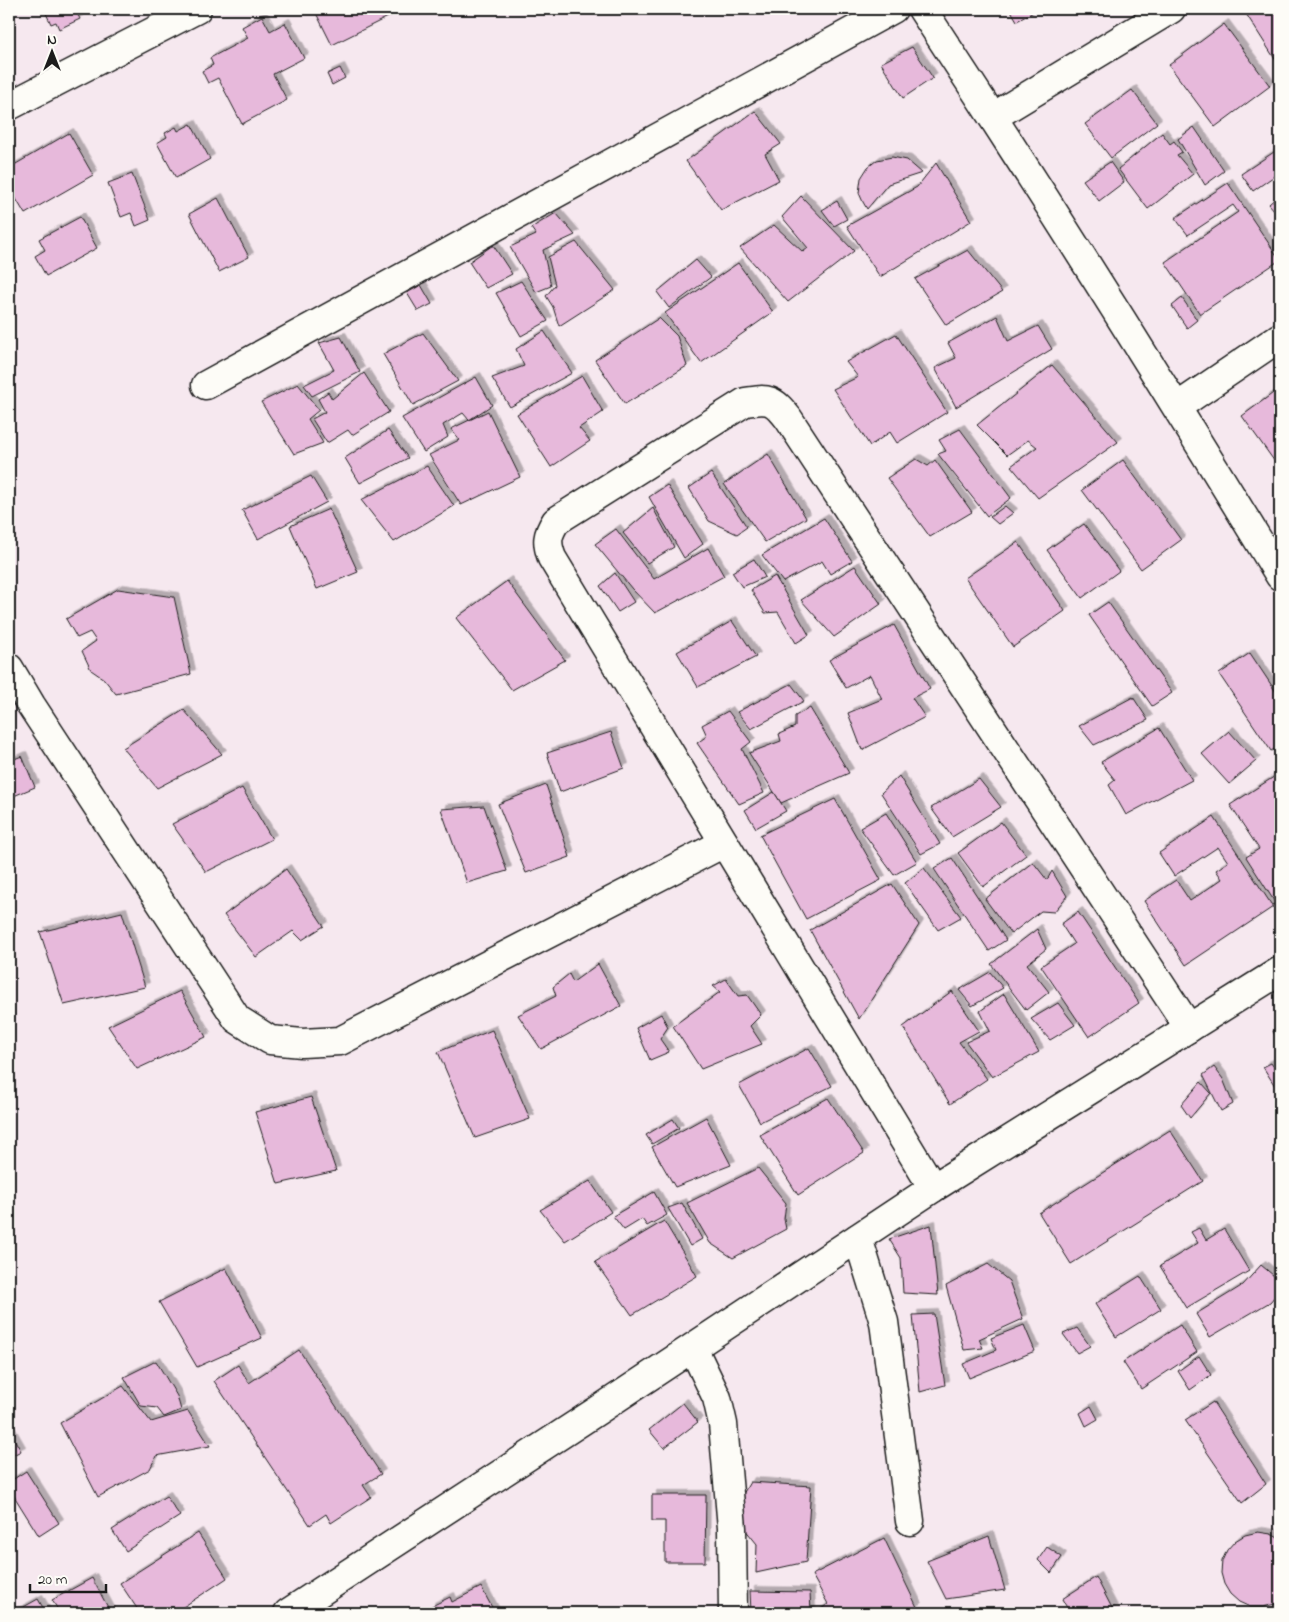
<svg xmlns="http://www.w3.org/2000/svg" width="1289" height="1622" viewBox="0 0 1289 1622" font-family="'Indie Flower',sans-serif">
<defs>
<filter id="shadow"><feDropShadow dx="4.5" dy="-4.5" stdDeviation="0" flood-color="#0004"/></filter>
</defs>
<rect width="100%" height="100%" fill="#f6e8ef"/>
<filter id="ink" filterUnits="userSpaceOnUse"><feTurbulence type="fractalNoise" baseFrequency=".02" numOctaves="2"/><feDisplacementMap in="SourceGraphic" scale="10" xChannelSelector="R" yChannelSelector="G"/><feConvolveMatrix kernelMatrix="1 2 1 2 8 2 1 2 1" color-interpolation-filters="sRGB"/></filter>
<g filter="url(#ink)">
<g fill="#e7b9db" stroke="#1c1c1c" filter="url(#shadow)">
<polygon points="44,9 81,9 82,11 77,13 80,19 59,29 56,22 51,24"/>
<polygon points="314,9 404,9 332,45"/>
<polygon points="1010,9 1039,9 1017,21"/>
<polygon points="1243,9 1280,9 1280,67"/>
<polygon points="262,16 270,31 285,23 304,58 273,74 287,100 242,124 218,78 208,83 202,71 213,65 210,58 248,38 242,27"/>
<polygon points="1224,24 1270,86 1215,127 1169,65"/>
<polygon points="912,47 933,78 903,98 881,63"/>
<polygon points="340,68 345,78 332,85 327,74"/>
<polygon points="1132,90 1157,123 1111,158 1085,124"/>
<polygon points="755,111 781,144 765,154 779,180 721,210 686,161"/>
<polygon points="191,124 210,159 176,178 157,143 167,137 165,133 176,127 178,131"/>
<polygon points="1194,127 1224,171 1205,185 1178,139"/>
<polygon points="69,133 93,175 25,214 9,187 9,168"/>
<polygon points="1162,133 1170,144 1174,141 1182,152 1177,155 1193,174 1148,209 1118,169"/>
<polygon points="1280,148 1280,172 1253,191 1241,174"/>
<polygon points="892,157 907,160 922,173 888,184 867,209 863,202 859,193 861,178 868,167 877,160"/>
<polygon points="1110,162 1124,182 1099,201 1083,180"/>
<polygon points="936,163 971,221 880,277 847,226 917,187"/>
<polygon points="132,174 150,220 136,226 131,213 121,217 108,183"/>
<polygon points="1228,183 1280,260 1200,314 1165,262 1238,212 1233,205 1188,235 1175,218"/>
<polygon points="1280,194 1280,217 1269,204"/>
<polygon points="801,196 854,251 788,302 740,248 774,225 803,252 808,248 782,217"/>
<polygon points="218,198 249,257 219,272 189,214"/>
<polygon points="837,201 847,219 834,226 822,210"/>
<polygon points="556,213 575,235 543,250 551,286 536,292 510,247 536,235 531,228"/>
<polygon points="80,217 97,248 46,276 35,256 45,250 39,239"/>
<polygon points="576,242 615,290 559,326 553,307 546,296 555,285 548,257"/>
<polygon points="493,245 512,274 486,288 469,262"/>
<polygon points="968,250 1002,292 946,325 915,279"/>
<polygon points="696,260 711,277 669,308 657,292"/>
<polygon points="738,263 773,312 701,363 665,313"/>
<polygon points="521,281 548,321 521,336 496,293"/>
<polygon points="421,285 432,304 418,311 407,293"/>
<polygon points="1182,298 1197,320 1187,328 1172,306"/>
<polygon points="997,316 1008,341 1038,326 1052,349 956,407 935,368 956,358 948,343"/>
<polygon points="659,318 677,336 687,366 625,404 595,360"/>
<polygon points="544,331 572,373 510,407 492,378 524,366 516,349"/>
<polygon points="423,333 458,381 413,405 383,354"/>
<polygon points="896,334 947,412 897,443 890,432 870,446 833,389 858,377 846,362"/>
<polygon points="341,337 360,372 312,396 304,385 334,370 319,343"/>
<polygon points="1052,365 1118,442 1038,498 1011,466 1037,447 1028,440 1007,455 977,425"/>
<polygon points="364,373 389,412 352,435 348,430 327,443 312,419 325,412 318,399 328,392 332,399"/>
<polygon points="582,376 603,412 579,428 590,441 551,467 517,414"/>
<polygon points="476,377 492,405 469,420 463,413 443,425 448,437 424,452 402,418"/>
<polygon points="298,384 319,410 308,419 323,443 294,454 261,402"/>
<polygon points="1280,388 1280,469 1242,416"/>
<polygon points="488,411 520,477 461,505 429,455 459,440 451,429"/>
<polygon points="960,429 1011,498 987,516 938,454 946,451 939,440"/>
<polygon points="388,430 408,458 360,483 345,458"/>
<polygon points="768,454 806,518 765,542 724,484"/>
<polygon points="916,459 928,466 935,460 972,512 930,537 887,478"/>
<polygon points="1123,460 1181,540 1141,569 1082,490"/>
<polygon points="427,466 454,506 394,542 361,500"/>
<polygon points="711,473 747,527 737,534 709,521 689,488"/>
<polygon points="311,476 327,502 258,539 242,510"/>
<polygon points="667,485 703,544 684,558 649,497"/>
<polygon points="1005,506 1013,513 998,524 990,517"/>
<polygon points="653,508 674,547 647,563 623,533"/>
<polygon points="329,509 358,572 317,589 290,526"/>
<polygon points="824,518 852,561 830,574 822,561 783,582 762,555"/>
<polygon points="1084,524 1119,571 1082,598 1047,550"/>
<polygon points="616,529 654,579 708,548 724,576 655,613 632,589 595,544"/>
<polygon points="1018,542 1065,611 1013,647 965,578"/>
<polygon points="754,559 765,577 742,587 732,572"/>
<polygon points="855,566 881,604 834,637 801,600"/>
<polygon points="615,573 634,602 618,612 600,586"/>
<polygon points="775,576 809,635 796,643 778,612 765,613 751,590"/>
<polygon points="507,581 565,660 512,690 456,618"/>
<polygon points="118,589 174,597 191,674 116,694 104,679 91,670 82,651 96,641 90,632 77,638 66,619"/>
<polygon points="1108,602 1172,693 1152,706 1089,615"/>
<polygon points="732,621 756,657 698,687 677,652"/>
<polygon points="894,625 930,689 912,698 925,717 862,750 848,713 882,699 870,675 846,688 829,660"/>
<polygon points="1250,653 1280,698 1280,746 1271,751 1219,674"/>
<polygon points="791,684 804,701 751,729 737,712"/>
<polygon points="1133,697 1148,720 1094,745 1079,726"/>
<polygon points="810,708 849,773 781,803 749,753 781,741 779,734 795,727 795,716"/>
<polygon points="184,710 222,754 157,788 123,748"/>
<polygon points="728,711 751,742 742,749 764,793 739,804 697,743 707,736 702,725"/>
<polygon points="1159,728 1192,780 1126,815 1109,785 1115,780 1101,762"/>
<polygon points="1229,731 1256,761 1229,784 1202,754"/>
<polygon points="611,732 624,768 560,792 547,753"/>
<polygon points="22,756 35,787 9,798 9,761"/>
<polygon points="1280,773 1280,905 1278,907 1246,857 1259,849 1230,805"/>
<polygon points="899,776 940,844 921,854 881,793"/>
<polygon points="979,779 1001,807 952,837 931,808"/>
<polygon points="546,785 570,857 526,873 498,804"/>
<polygon points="242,788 272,839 206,872 172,824"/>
<polygon points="774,792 786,811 756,828 745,810"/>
<polygon points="835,799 881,880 806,919 760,835"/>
<polygon points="484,806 507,871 467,883 441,809"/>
<polygon points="886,813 917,862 894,875 860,828"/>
<polygon points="1214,817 1273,907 1186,965 1144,901 1176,880 1190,901 1222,879 1216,870 1228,862 1218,847 1174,876 1159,853"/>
<polygon points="1001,822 1026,855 983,887 958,853"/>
<polygon points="952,858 1006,940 989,951 934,869"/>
<polygon points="1033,862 1047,880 1052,871 1067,896 1054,912 1041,911 1011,934 985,899"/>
<polygon points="924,868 961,917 938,930 905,883"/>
<polygon points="286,869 324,926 302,940 293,931 256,957 224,915"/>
<polygon points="892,884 919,925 859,1019 810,930"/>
<polygon points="122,912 145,987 64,1005 40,932"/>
<polygon points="1078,912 1139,1003 1089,1037 1041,966 1074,944 1061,924"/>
<polygon points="1037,929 1046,949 1027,964 1049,992 1026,1010 991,964"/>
<polygon points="598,964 621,1006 541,1049 518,1015 556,996 553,987 569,974 573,982"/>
<polygon points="990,972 1003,988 972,1006 959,990"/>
<polygon points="726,979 738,996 747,995 761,1015 750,1026 762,1044 701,1069 673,1026 720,992 713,986"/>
<polygon points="180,991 206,1037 137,1069 108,1026"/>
<polygon points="952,991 979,1031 959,1042 987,1079 950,1104 903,1027"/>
<polygon points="1004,994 1039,1052 992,1077 966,1042 990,1031 980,1011"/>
<polygon points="1058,1003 1075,1025 1050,1040 1031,1019"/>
<polygon points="661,1014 668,1027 660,1039 669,1052 650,1060 636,1028"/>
<polygon points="1280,1027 1280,1046 1273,1031"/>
<polygon points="492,1030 530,1119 475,1138 438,1052"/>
<polygon points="809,1048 832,1086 760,1122 739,1085"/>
<polygon points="1271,1063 1280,1076 1280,1085 1275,1086 1263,1067"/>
<polygon points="1214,1067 1223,1079 1233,1104 1221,1111 1203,1075"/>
<polygon points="1201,1082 1211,1093 1190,1118 1181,1105"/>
<polygon points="311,1097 336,1171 278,1184 255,1112"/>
<polygon points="828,1098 864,1153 798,1195 760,1135"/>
<polygon points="706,1117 731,1165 675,1187 652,1147"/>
<polygon points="673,1119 679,1128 652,1144 646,1135"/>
<polygon points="1170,1130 1203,1181 1071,1264 1039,1213"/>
<polygon points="758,1168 786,1203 784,1219 786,1229 733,1258 710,1243 687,1203"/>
<polygon points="590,1181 611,1212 565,1241 540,1210"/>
<polygon points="654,1192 667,1215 647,1226 642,1219 624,1230 613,1216"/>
<polygon points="682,1203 702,1239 690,1246 668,1208"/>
<polygon points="664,1221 697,1276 632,1315 595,1262"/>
<polygon points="931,1225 938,1295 903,1293 901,1258 889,1239"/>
<polygon points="1199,1228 1206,1240 1224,1229 1249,1271 1186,1308 1160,1266 1198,1243 1191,1232"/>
<polygon points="988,1264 1009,1281 1023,1319 979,1339 983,1348 964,1350 946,1286"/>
<polygon points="1261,1265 1280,1281 1280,1290 1270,1302 1210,1337 1196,1314 1243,1285"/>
<polygon points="226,1268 262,1338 197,1367 159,1302"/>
<polygon points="1140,1276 1161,1309 1116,1337 1095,1304"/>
<polygon points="934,1314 945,1385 920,1392 913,1315"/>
<polygon points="1024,1325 1035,1351 969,1378 963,1364 996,1350 991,1338"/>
<polygon points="1180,1325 1197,1352 1141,1389 1123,1362"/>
<polygon points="1077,1328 1090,1346 1077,1353 1063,1334"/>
<polygon points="299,1350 381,1474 363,1485 371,1497 331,1523 326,1514 310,1525 214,1381 238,1365 249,1383"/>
<polygon points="1199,1356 1211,1375 1190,1390 1178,1371"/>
<polygon points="156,1361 177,1396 181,1410 164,1417 157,1408 141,1406 124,1377"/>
<polygon points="123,1386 151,1422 188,1411 210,1446 156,1456 150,1469 98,1497 60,1423"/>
<polygon points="1213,1402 1266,1484 1242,1503 1185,1420"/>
<polygon points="683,1403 698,1422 664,1448 649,1430"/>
<polygon points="1091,1406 1098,1419 1086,1426 1080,1413"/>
<polygon points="9,1430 21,1451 9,1457"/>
<polygon points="26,1471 59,1523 39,1536 9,1488 9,1482"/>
<polygon points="750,1482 811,1486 806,1562 756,1573 757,1544 732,1513"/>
<polygon points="652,1495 706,1495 705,1562 665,1562 665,1521 652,1521"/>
<polygon points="166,1496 180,1516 126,1551 112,1530"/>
<polygon points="1258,1532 1271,1534 1280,1539 1280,1600 1275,1604 1263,1607 1250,1607 1239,1602 1230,1594 1224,1584 1221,1573 1222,1561 1227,1550 1235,1541 1245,1535"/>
<polygon points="198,1533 227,1578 174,1613 140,1613 120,1583"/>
<polygon points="989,1536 1005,1590 946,1599 927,1561"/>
<polygon points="884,1538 917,1607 907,1613 816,1613 828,1604 812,1575"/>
<polygon points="1047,1547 1062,1557 1051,1573 1038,1560"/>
<polygon points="1096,1577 1113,1610 1107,1613 1070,1613 1062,1599"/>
<polygon points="92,1578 111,1613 60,1613 52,1600"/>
<polygon points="481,1587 495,1613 428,1613 432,1611 430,1607 450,1597 452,1602"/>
<polygon points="750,1591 810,1592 811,1613 751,1613"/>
<polygon points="38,1599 46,1613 13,1613"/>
</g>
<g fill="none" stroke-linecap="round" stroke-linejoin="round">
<g stroke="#1c1c1c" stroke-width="31">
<g id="street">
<path d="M 922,9 C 1045,196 1164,385 1280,576"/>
<polyline points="9,106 197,9"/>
<polyline points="993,117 1171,9"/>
<polyline points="206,385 893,9"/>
<polyline points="1177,407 1280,337"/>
<polyline points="9,668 31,705 237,1019 270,1040 302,1043 340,1041 724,843"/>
<path d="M 933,1188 L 552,558 C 546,542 547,535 556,521 L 745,402 C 769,398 773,399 788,418 L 1189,1028"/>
<polyline points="858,1238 884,1322 910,1521"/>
<polyline points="693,1348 717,1398 723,1424 732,1528 733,1613"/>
<polyline points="288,1613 600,1409 933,1188 1280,971"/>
</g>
</g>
<use href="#street" stroke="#fdfcf7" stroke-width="28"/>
</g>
</g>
<rect width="1289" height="1622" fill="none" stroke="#fdfcf7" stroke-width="30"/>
<rect x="15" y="15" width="1259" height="1592" fill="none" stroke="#1c1c1c" stroke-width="2" filter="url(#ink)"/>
<g transform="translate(52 52)" stroke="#fdfcf7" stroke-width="4" paint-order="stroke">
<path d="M0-4L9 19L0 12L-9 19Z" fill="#1c1c1c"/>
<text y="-8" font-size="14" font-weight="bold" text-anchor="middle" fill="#1c1c1c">N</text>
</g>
<path d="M30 1584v8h76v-8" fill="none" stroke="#1c1c1c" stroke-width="2.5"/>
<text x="38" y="1584" font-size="15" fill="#1c1c1c" stroke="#fdfcf7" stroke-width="4" paint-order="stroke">20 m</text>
</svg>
